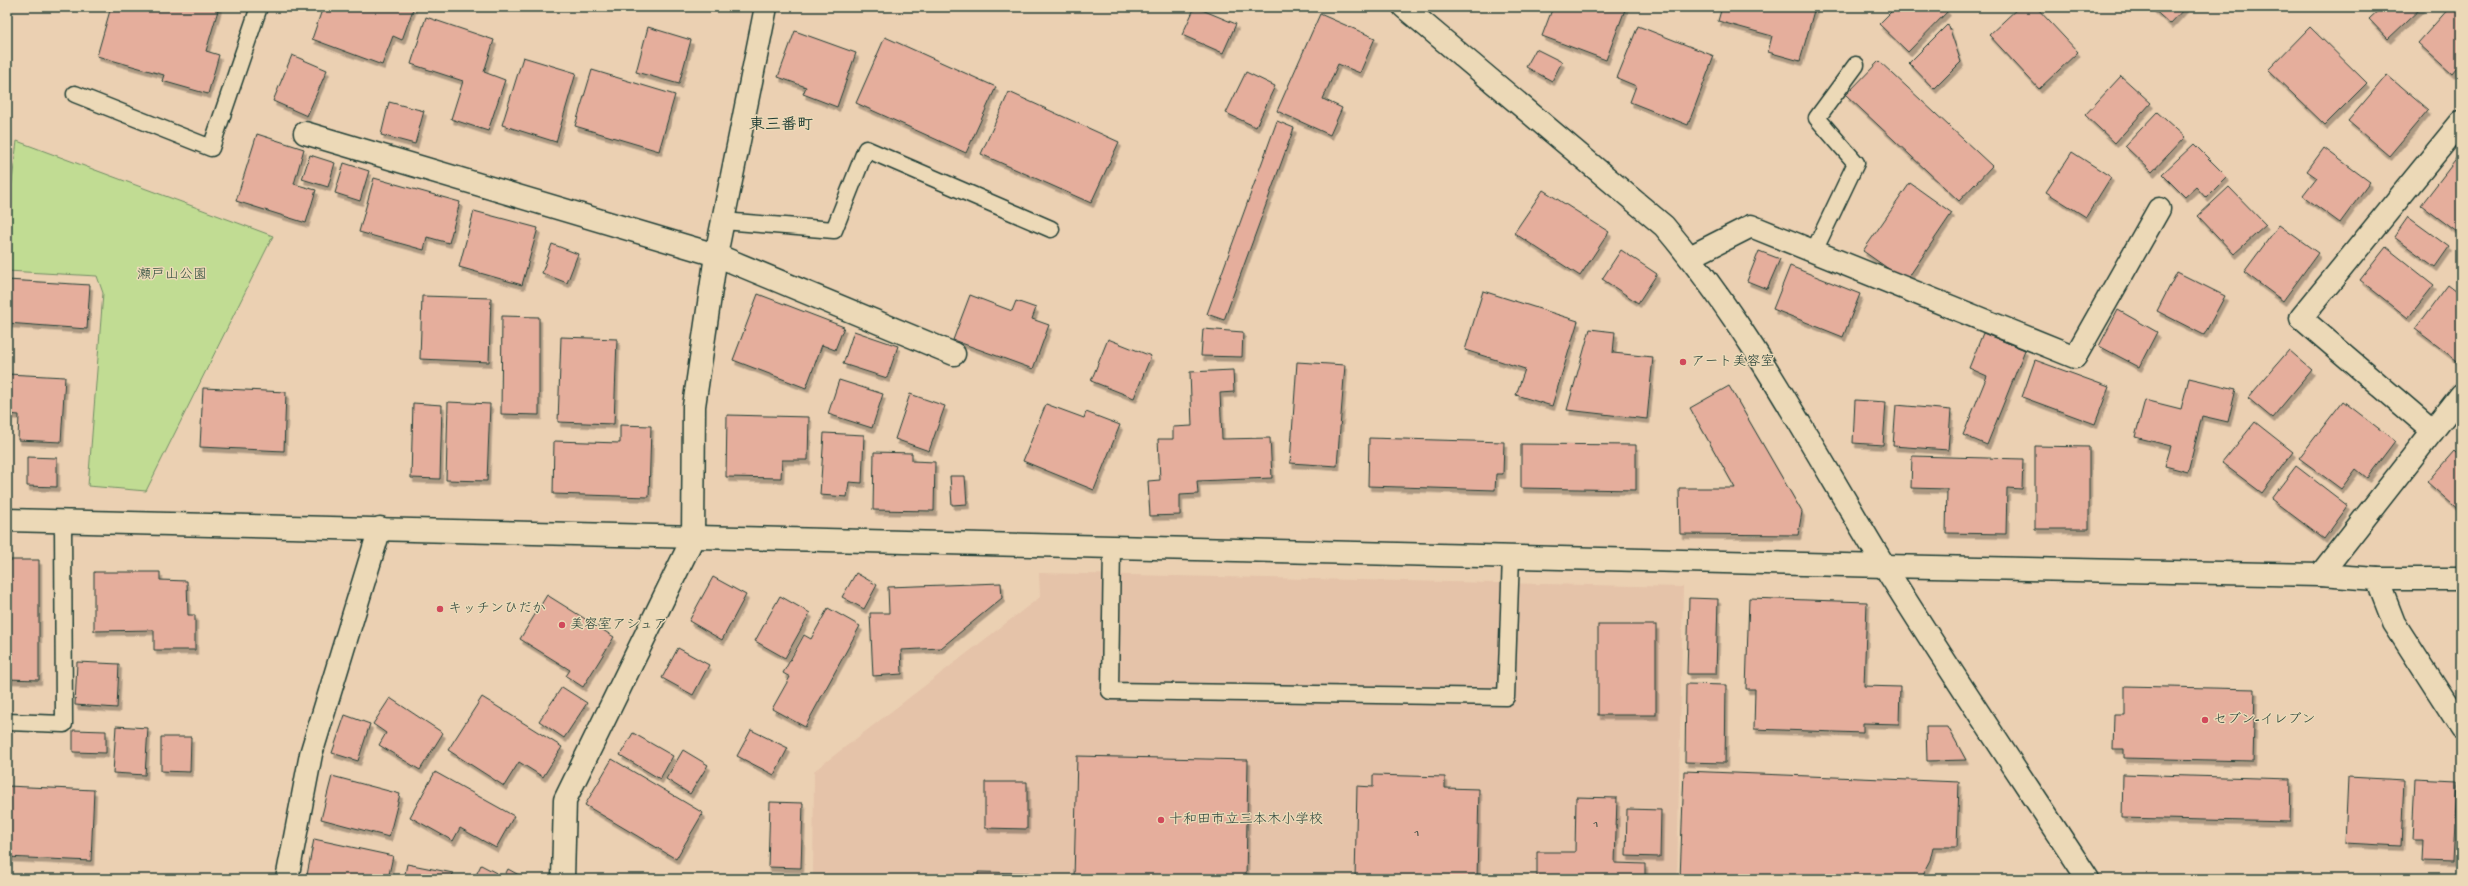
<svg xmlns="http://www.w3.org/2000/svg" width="2468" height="886" viewBox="0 0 2468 886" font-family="'Gochi Hand','Klee One',sans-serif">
<defs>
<filter id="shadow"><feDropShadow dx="2.5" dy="4.5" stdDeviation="0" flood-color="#0004"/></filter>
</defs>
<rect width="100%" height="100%" fill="#ebd0b2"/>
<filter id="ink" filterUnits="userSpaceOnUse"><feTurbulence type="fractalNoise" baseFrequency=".025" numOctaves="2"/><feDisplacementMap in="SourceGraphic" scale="8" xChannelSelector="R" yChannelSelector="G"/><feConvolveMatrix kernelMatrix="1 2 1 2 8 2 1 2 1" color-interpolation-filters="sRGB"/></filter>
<g filter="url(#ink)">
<polygon fill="#e5c3a9" points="1039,573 1683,587 1677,879 813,879 814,771 1040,597"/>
<polygon fill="#c1dc93" stroke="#708c64" points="17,141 273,236 146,491 88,486 103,293 97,276 7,271 7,221"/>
<g fill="#e5ae9c" stroke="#1f3d34" filter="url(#shadow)">
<polygon points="111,7 219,7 206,51 219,55 208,94 162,81 164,75 97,56"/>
<polygon points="323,7 414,7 402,40 393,36 382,65 312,39"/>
<polygon points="1195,7 1236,24 1223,53 1182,35"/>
<polygon points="1553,7 1626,7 1606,60 1542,36"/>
<polygon points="1722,7 1815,7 1800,61 1768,52 1772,36 1718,21"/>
<polygon points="1896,7 1943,7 1948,11 1908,52 1879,24"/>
<polygon points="2019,7 2036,7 2078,52 2039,89 1989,35"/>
<polygon points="2151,7 2186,7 2170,24"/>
<polygon points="2382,7 2422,7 2388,39 2369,19"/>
<polygon points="2450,7 2455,7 2461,13 2461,63 2452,74 2418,43"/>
<polygon points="1320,14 1375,38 1360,73 1338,64 1323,99 1342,108 1330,135 1277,111"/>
<polygon points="426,17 494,40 484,72 505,80 488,131 451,119 463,81 411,64"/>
<polygon points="1948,24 1961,62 1934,89 1909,63"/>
<polygon points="1638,26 1714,56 1688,125 1630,102 1636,86 1617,78"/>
<polygon points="648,27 691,40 679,84 636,72"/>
<polygon points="2310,27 2367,83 2325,125 2268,70"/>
<polygon points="795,31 856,53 837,107 803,94 806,87 778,77"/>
<polygon points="885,37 996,87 966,153 856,103"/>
<polygon points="1536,49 1562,62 1552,81 1526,67"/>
<polygon points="292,55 327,70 307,116 273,101"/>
<polygon points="523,57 576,73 556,142 502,125"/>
<polygon points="1879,61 1992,166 1959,201 1846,95"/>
<polygon points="592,70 675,95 659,151 575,126"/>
<polygon points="1246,72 1275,86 1256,127 1226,113"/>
<polygon points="2387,75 2428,110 2389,156 2348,121"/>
<polygon points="2121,76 2151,103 2115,143 2085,115"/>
<polygon points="1009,92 1119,142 1091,203 981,154"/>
<polygon points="389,102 424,111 415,144 381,135"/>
<polygon points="2157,112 2185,137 2152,172 2125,146"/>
<polygon points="1277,121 1294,128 1224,320 1207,314"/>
<polygon points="257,134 304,149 294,184 316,190 306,223 236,201"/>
<polygon points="2194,144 2227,177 2206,198 2196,187 2185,197 2162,174"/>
<polygon points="2324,148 2370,182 2340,223 2303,196 2317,178 2307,171"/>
<polygon points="2072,152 2111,177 2086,217 2046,192"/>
<polygon points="310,155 335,163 328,187 302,179"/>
<polygon points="2458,157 2461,159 2461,235 2421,205"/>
<polygon points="344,163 369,171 360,201 335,193"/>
<polygon points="374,178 460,202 449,243 427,237 424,250 359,232"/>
<polygon points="1910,183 1952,213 1906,281 1863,251"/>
<polygon points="2229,187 2266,225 2234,254 2198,216"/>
<polygon points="1543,190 1609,232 1580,276 1514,233"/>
<polygon points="474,211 538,228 522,285 459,267"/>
<polygon points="2408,217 2449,247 2435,267 2394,237"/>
<polygon points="2279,225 2318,253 2283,301 2244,272"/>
<polygon points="552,244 578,254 567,283 542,273"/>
<polygon points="2386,247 2434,285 2408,318 2360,280"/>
<polygon points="1621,250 1657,274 1638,303 1602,279"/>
<polygon points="1759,251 1780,259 1767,289 1747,281"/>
<polygon points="1790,266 1860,294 1843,337 1773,309"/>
<polygon points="2177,272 2225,296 2204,335 2157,311"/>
<polygon points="7,280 90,285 87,329 7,323"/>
<polygon points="2448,285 2461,295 2460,363 2415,329"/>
<polygon points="1483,291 1578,321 1552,406 1516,395 1525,369 1465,350"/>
<polygon points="758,294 844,327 835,350 822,345 806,388 733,360"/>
<polygon points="970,295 1012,311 1016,301 1036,308 1032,319 1049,325 1033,369 953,340"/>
<polygon points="422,296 491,298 489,362 420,359"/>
<polygon points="2118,310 2157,332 2139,367 2099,346"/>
<polygon points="502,316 539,317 539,415 501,414"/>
<polygon points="1203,329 1243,332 1242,357 1201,356"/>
<polygon points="1590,329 1615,332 1613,353 1653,357 1647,419 1567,410"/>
<polygon points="854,331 898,346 887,378 843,364"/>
<polygon points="1983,333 2025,350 1987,445 1963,435 1987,376 1969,368"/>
<polygon points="561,337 617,339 614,424 558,422"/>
<polygon points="1108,339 1151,356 1134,398 1091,381"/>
<polygon points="2289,350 2312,370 2272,418 2248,398"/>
<polygon points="2035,360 2109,387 2095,424 2022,397"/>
<polygon points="1297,362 1345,365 1337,466 1290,463"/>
<polygon points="1233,370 1234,392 1220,393 1222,439 1270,438 1272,478 1197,481 1198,494 1180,495 1180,515 1150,516 1148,481 1160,480 1158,439 1173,439 1173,427 1192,426 1190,372"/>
<polygon points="7,374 65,377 61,442 18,440 19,415 7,414"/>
<polygon points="2189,378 2236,389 2228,422 2202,416 2188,472 2165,466 2171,446 2135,437 2145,400 2181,409"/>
<polygon points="839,380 883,394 872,428 828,414"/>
<polygon points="1729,386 1802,512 1798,535 1680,534 1679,488 1735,488 1690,408"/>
<polygon points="203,388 286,392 284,451 200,447"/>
<polygon points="910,394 945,406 929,451 895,439"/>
<polygon points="1855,400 1886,402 1883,445 1853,443"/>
<polygon points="2343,401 2395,441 2367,478 2356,469 2341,489 2299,458"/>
<polygon points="448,402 490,404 487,481 446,480"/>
<polygon points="413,403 442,405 440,479 411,478"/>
<polygon points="1046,404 1084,418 1086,412 1120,425 1094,490 1023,461"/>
<polygon points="1896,405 1951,410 1948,450 1893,446"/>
<polygon points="727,415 809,417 808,460 782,460 781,478 726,477"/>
<polygon points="2255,422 2293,452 2262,493 2222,463"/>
<polygon points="620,425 651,426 649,497 553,494 554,441 620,443"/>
<polygon points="824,433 864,435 862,483 849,482 847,497 820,495"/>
<polygon points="1369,438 1504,442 1503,474 1496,474 1495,490 1368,486"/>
<polygon points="1521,444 1636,445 1636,490 1521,488"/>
<polygon points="2035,446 2089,447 2089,529 2035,529"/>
<polygon points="2454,451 2461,458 2461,512 2427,482"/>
<polygon points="874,452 912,453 912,461 935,462 934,511 873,510"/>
<polygon points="1912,456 2023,459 2022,489 2007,488 2006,534 1946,533 1947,489 1911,488"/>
<polygon points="27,457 57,458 57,487 27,486"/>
<polygon points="2296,466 2348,506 2324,539 2271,499"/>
<polygon points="950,476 965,476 967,504 952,505"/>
<polygon points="7,560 39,560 39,680 7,679"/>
<polygon points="94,572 160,572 160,580 187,581 188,615 195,615 195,650 154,650 154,630 94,631"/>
<polygon points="856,573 877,585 864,609 842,597"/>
<polygon points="713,577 746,595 722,640 689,621"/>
<polygon points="1001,583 1002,598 941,648 901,650 902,674 873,676 870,613 889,613 888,587"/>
<polygon points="547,595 614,637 583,687 566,676 570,670 520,639"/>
<polygon points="780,596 810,613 785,658 755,641"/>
<polygon points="1689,598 1718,599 1716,674 1687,674"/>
<polygon points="1749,598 1867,602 1864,686 1900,687 1899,724 1863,723 1863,733 1754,729 1755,689 1746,689"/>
<polygon points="828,608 860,626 805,727 772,709 790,677 783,673 804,635 811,639"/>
<rect x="1598" y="625" width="58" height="90"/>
<polygon points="678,648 709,665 693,695 662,678"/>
<polygon points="77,662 119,664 117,708 75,705"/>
<polygon points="1686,684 1726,685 1725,763 1685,762"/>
<polygon points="2125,686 2255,689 2253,761 2124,758 2124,749 2113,749 2114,715 2125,715"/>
<polygon points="562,687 587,703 564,738 539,721"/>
<polygon points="482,697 562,747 543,777 519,762 504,786 448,750"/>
<polygon points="390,698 443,733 420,770 379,745 386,733 373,724"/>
<polygon points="345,715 370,724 358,761 332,753"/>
<polygon points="116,726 148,728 145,775 113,773"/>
<polygon points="1926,727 1948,727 1966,760 1927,761"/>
<polygon points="73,730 106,731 106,753 73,752"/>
<polygon points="751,730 788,748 774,775 737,756"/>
<polygon points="633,733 673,756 660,779 620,755"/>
<polygon points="161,737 191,737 190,772 161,771"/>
<polygon points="683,750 708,765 690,794 666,779"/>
<polygon points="1077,756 1248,760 1246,879 1074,879"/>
<polygon points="612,759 703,813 676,859 585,805"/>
<polygon points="1684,771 1959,782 1957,847 1933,847 1930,860 1920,879 1680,879"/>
<polygon points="435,772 514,816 496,848 460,828 453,841 410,817"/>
<polygon points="2123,774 2291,779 2290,822 2122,818"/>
<polygon points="1373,775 1445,777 1445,788 1479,789 1477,879 1355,879 1357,786 1373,787"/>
<polygon points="332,776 400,794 389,837 321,819"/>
<polygon points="2348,777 2404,780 2401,846 2345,843"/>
<polygon points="2415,779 2457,781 2453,862 2422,861 2423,840 2412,840"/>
<polygon points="985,782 1027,782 1027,829 985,828"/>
<polygon points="7,786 94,790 91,861 7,857"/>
<polygon points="1576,797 1617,798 1615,863 1645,864 1645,879 1537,879 1537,852 1575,852"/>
<polygon points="770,802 803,803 801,868 768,867"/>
<polygon points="1627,809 1661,810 1660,857 1626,856"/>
<polygon points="314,839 393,856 388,879 326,879 307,875"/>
<polygon points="407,864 453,873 452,879 404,879"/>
<polygon points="481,865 504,877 508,869 526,879 474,879"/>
<polygon points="978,872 1029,873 1028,879 978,879"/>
</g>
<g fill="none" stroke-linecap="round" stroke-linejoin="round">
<g stroke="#1f3d34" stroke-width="19">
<g id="lane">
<polyline points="75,94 211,148 259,7"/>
<polyline points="723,221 834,230 866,149 1051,229"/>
<polyline points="1814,251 1856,163 1817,118 1856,65"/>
<polyline points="1112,545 1110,691 1506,697 1511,556"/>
<polyline points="7,722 64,724 63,521"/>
</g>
</g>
<g stroke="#1f3d34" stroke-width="25">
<g id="street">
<polyline points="305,133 716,255 954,354"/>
<polyline points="1690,257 1751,226 2075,357 2159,209"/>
<polyline points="2433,431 2301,318 2461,122"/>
<polyline points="1885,566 2320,575 2377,579 2394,623 2461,727"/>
<polyline points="2320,575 2461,395"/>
<polyline points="287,879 311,754 380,528"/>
<polyline points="563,879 565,800 693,538 694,406 716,255 766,7"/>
</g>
</g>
<g stroke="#1f3d34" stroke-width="25">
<g id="secondary">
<path d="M 1404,7 L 1664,226 C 1751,328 1815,453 1885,567 C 1950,672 2020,775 2088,879"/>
<path d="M 7,520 C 633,534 1259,549 1885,566"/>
<polyline points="2377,579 2461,579"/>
</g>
</g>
<use href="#lane" stroke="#ecd9b7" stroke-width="16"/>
<use href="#street" stroke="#ecd9b7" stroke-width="22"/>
<use href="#secondary" stroke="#ecd9b7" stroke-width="22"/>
</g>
</g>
<g fill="#d1495b" stroke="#ecd9b7" stroke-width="1.5">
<circle cx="1683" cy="362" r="4"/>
<circle cx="440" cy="609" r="4"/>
<circle cx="562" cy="625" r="4"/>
<circle cx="2205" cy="720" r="4"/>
<circle cx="1161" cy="820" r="4"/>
</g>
<g text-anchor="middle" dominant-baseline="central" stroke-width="3" stroke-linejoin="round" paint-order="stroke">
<g font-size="12" fill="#50594e">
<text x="1596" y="825">1</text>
<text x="1417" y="834">1</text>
</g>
<g font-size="14" fill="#2f4d3e" stroke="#ecd9b7">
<text x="172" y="275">瀬戸山公園</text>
</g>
<g font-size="14" fill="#1f3d34" stroke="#ecd9b7" text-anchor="start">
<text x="1691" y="362">アート美容室</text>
<text x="448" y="609">キッチンひだか</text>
<text x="570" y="625">美容室アシュア</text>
<text x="2213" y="720">セブン-イレブン</text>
<text x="1169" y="820">十和田市立三本木小学校</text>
</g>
<g font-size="16" font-weight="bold" fill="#1f3d34" stroke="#ecd9b7">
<text x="781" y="126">東三番町</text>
</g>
</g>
<rect width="2468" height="886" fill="none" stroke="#ecd9b7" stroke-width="24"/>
<rect x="12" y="12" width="2444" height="862" fill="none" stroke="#1f3d34" stroke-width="1.5" filter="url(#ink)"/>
</svg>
